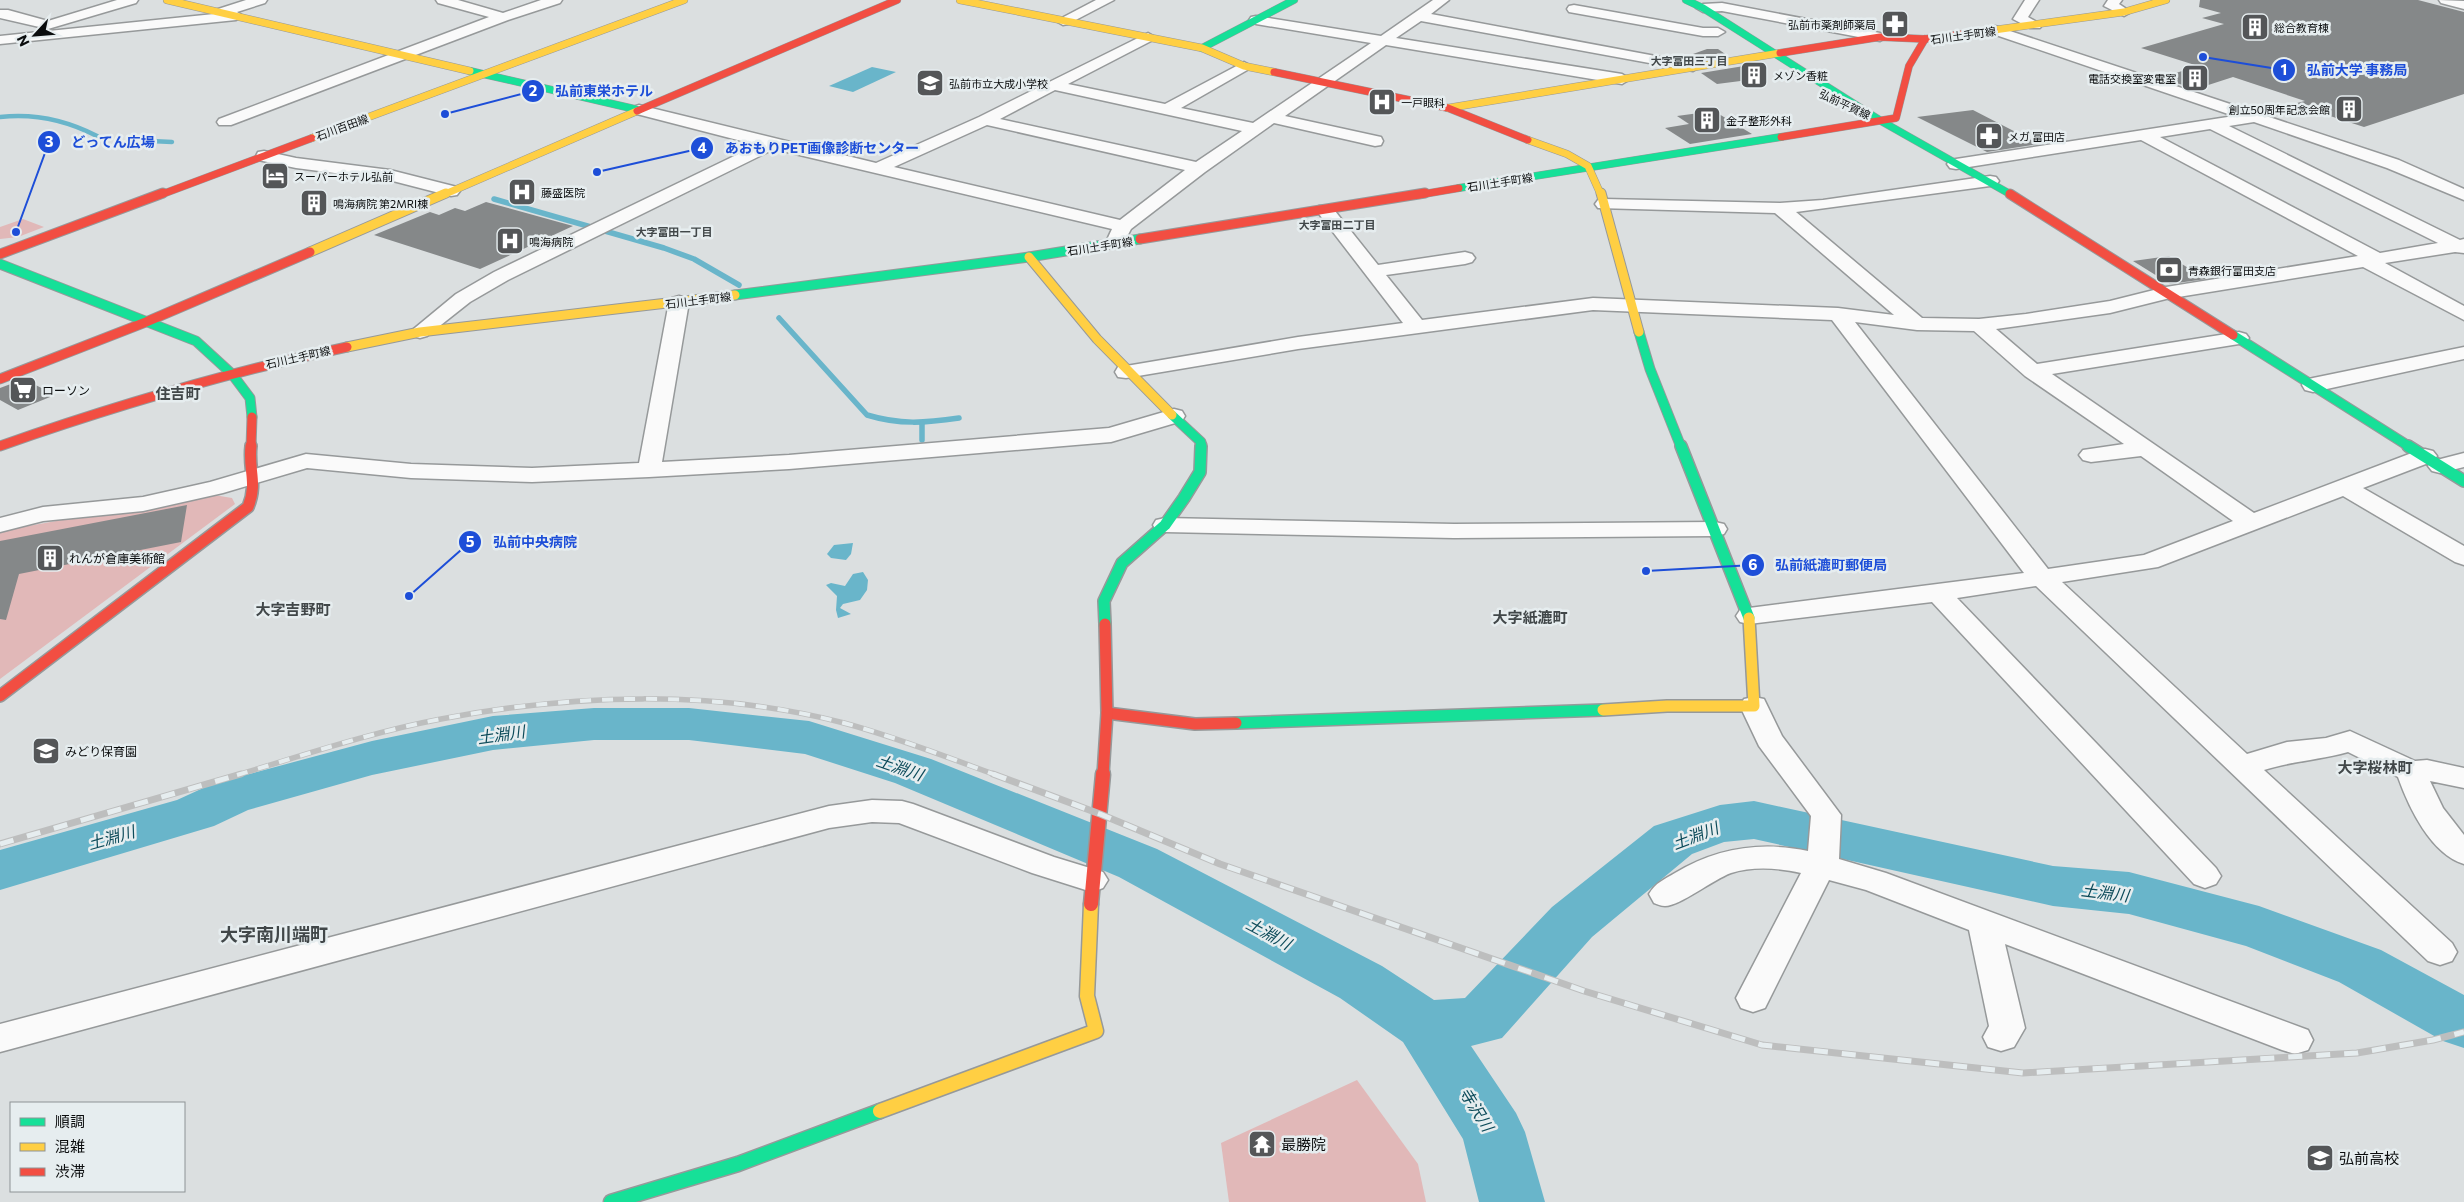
<svg xmlns="http://www.w3.org/2000/svg" width="2464" height="1202" viewBox="0 0 2464 1202" font-family="Commissioner,'Noto Sans JP',sans-serif">
<rect width="100%" height="100%" fill="#dbdfe0"/>
<g fill="#e1b8b8">
<polygon points="23,219 44,227 18,237 0,239 0,227"/>
<polygon points="208,494 232,498 235,504 0,679 0,531"/>
<polygon points="1357,1080 1418,1164 1426,1202 1229,1202 1221,1143"/>
</g>
<g fill="#69b5ca">
<polygon points="872,67 896,72 853,92 829,86"/>
<polygon points="853,543 851,554 846,560 831,558 827,554 834,545"/>
<polygon points="863,572 868,580 867,590 860,600 843,604 840,608 851,614 838,618 836,610 837,596 826,585 831,583 845,586 853,574"/>
</g>
<g fill="none" stroke-linecap="round" stroke-linejoin="round">
<g stroke="#69b5ca" stroke-width="4.5">
<path d="M 0,117 C 35,113 66,120 97,136"/>
<polyline points="151,141 172,142"/>
</g>
<g stroke="#69b5ca" stroke-width="5.5">
<polyline points="494,199 664,248 694,259 739,285"/>
<path d="M 779,318 L 867,415 C 900,425 925,423 959,418"/>
<polyline points="922,424 922,440"/>
</g>
<polygon fill="#69b5ca" fill-rule="evenodd" points="594,708 689,708 809,721 931,759 1157,849 1382,966 1434,1000 1465,998 1552,907 1654,826 1720,805 1754,801 2053,866 2129,872 2259,906 2381,950 2464,995 2464,1048 2443,1041 2339,982 2246,946 2129,914 2053,906 1754,839 1724,842 1692,854 1592,937 1502,1038 1471,1046 1516,1113 1525,1132 1545,1202 1479,1202 1463,1139 1403,1042 1340,998 1119,877 895,783 805,754 689,740 594,740 493,750 372,775 248,810 214,826 0,890 0,850 177,800 212,784 372,741 493,716"/>
</g>
<g fill="#858889">
<polygon points="2200,0 2418,0 2464,12 2464,94 2364,127 2293,104 2305,101 2233,77 2196,89 2160,78 2198,66 2141,48 2224,24 2202,18 2221,13 2199,7"/>
<polygon points="1707,49 1718,49 1728,56 1694,61 1679,59"/>
<polygon points="1744,66 1764,78 1717,84 1701,73"/>
<polygon points="1973,110 2039,144 1987,152 1917,117"/>
<polygon points="1714,111 1752,134 1690,144 1665,128 1689,124 1677,116"/>
<polygon points="486,202 573,226 480,269 374,235 430,212 439,215 455,208 465,211"/>
<polygon points="2169,256 2206,279 2170,284 2133,261"/>
<polygon points="24,379 55,395 18,410 0,400 0,388"/>
<polygon points="187,505 181,542 19,574 6,620 0,619 0,541"/>
</g>
<g fill="none" stroke-linecap="round" stroke-linejoin="round">
<g stroke="#96999a" stroke-width="3">
<g id="street">
<polygon points="117,0 138,0 136,3 48,29 0,18 0,10 8,10 48,21"/>
<polygon points="246,0 267,0 265,3 237,12 243,16 236,20 0,44 0,36 214,14 215,10"/>
<polygon points="436,0 458,0 503,13 541,0 562,0 560,3 508,20 231,125 219,125 217,122 219,119 489,17 438,3"/>
<polygon points="1096,0 1114,0 1068,24 1063,25 1056,21"/>
<path d="M 1433,0 L 1449,0 L 1431,14 L 1693,63 L 1700,67 L 1693,71 L 1421,21 L 1396,38 L 1622,74 L 1630,79 L 1622,84 L 1386,45 L 1285,116 L 1381,137 L 1383,141 L 1381,145 L 1375,146 L 1274,123 L 1205,172 L 1131,229 L 1122,246 L 1108,246 L 1106,242 L 1112,229 L 774,149 L 508,280 L 470,302 L 427,336 L 420,338 L 413,336 L 410,332 L 456,294 L 494,272 L 757,145 L 633,113 L 631,110 L 633,107 L 639,105 L 876,163 L 979,117 L 1148,33 L 1155,37 L 1153,40 L 1068,84 L 1165,104 L 1244,62 L 1251,66 L 1249,69 L 1181,108 L 1253,123 L 1371,43 L 1256,24 L 1249,20 L 1251,17 L 1256,16 L 1381,36 ZM 1055,90 L 1242,131 L 1196,162 L 1000,119 ZM 987,125 L 1185,170 L 1120,220 L 894,167 Z"/>
<polygon points="2025,0 2039,0 2028,17 2042,25 2040,28 2030,28 2013,19"/>
<polygon points="2108,0 2122,0 2119,4 2131,12 2124,16 2104,6"/>
<polygon points="2439,0 2464,1 2464,9 2441,3"/>
<polygon points="1722,3 1880,33 1887,37 1880,41 1722,11 1703,12 1696,8 1703,4"/>
<polygon points="1574,5 1703,28 1718,28 1725,32 1718,36 1703,36 1569,12 1567,9 1569,6"/>
<path d="M 1995,26 L 2399,160 L 2464,189 L 2464,200 L 2387,168 L 2254,122 L 2229,126 L 2460,240 L 2464,239 L 2464,253 L 2455,252 L 2385,263 L 2464,306 L 2464,320 L 2363,267 L 2166,299 L 2110,313 L 1996,329 L 2037,364 L 2239,332 L 2246,334 L 2249,338 L 2246,342 L 2239,344 L 2052,374 L 2254,513 L 2417,451 L 2425,449 L 2433,451 L 2437,456 L 2433,461 L 2464,453 L 2464,467 L 2440,473 L 2432,471 L 2428,466 L 2431,462 L 2363,488 L 2464,546 L 2464,565 L 2455,562 L 2343,496 L 2158,567 L 2062,582 L 2247,754 L 2287,742 L 2326,738 L 2350,731 L 2415,761 L 2427,760 L 2464,768 L 2464,788 L 2430,781 L 2443,808 L 2464,835 L 2464,864 C 2431,854 2409,808 2398,777 L 2348,752 C 2320,760 2292,761 2264,770 L 2452,943 L 2457,952 L 2452,961 L 2440,965 L 2428,961 L 2036,586 L 1957,598 L 2216,868 L 2221,876 L 2216,884 L 2205,888 L 2194,884 L 1932,602 L 1749,624 L 1740,622 L 1736,616 L 1740,610 L 1749,608 L 2024,573 L 1832,320 L 1593,310 L 1298,349 L 1126,378 L 1118,377 L 1115,372 L 1118,367 L 1126,366 L 1298,337 L 1403,323 L 1316,210 L 1319,206 L 1331,206 L 1378,265 L 1465,252 L 1472,254 L 1475,258 L 1472,262 L 1465,264 L 1386,275 L 1422,320 L 1593,298 L 1838,308 L 1894,315 L 1775,213 L 1598,208 L 1595,204 L 1598,200 L 1604,199 L 1780,203 L 1823,200 L 1990,176 L 1996,177 L 1999,181 L 1996,185 L 1990,186 L 1796,212 L 1922,318 L 1979,319 L 2026,314 L 2110,301 L 2166,287 L 2358,256 L 2141,140 L 1956,169 L 1950,168 L 1947,164 L 1950,160 L 1956,159 L 2234,116 L 1990,33 L 1988,30 ZM 2210,129 L 2438,243 L 2380,253 L 2160,137 ZM 1855,322 L 1917,330 L 1974,331 L 2025,376 L 2124,444 L 2083,450 L 2079,455 L 2083,460 L 2091,462 L 2141,456 L 2233,521 L 2144,555 L 2048,569 Z"/>
<polygon points="264,151 296,158 390,170 457,187 460,191 457,195 451,196 389,180 296,168 258,160 256,156 258,152"/>
<polygon points="679,296 686,298 689,302 662,462 789,455 1109,428 1174,409 1182,411 1185,416 1182,421 1111,442 789,469 649,477 532,482 411,478 307,468 223,493 143,511 43,521 0,532 0,518 43,507 143,497 210,482 306,454 411,464 532,468 639,463 669,302 672,298"/>
<polygon points="2464,347 2464,359 2313,392 2305,390 2302,385 2305,380 2313,378"/>
<polygon points="1165,518 1454,524 1715,522 1724,524 1727,529 1724,534 1715,536 1454,538 1165,532 1156,530 1153,525 1156,520"/>
<path d="M 1754,697 L 1764,699 L 1782,736 L 1841,815 L 1839,859 L 1886,873 L 2308,1030 L 2313,1040 L 2308,1050 L 2295,1054 L 2282,1050 L 2005,944 L 2025,1028 L 2014,1047 L 2001,1051 L 1988,1047 L 1983,1037 L 1989,1026 L 1969,930 L 1866,890 L 1829,880 L 1765,1008 L 1753,1012 L 1741,1008 L 1736,998 L 1801,873 C 1779,868 1753,866 1731,873 C 1714,879 1680,906 1665,906 C 1661,906 1657,904 1654,903 L 1649,894 C 1655,883 1665,879 1675,873 C 1717,848 1760,841 1808,851 L 1811,816 L 1759,746 L 1740,706 L 1744,699 Z"/>
<polygon points="872,800 902,801 913,804 1054,857 1103,872 1108,880 1103,888 1092,892 1032,873 899,823 872,822 829,828 0,1052 0,1024 829,806"/>
</g>
</g>
<g stroke="#96999a" stroke-width="8">
<g id="fast-far3">
<polyline points="1686,0 1703,8 1881,121 2010,194"/>
<polyline points="1202,48 1294,0"/>
<polyline points="470,71 639,110"/>
<polyline points="1459,188 1781,137"/>
</g>
</g>
<g stroke="#96999a" stroke-width="11">
<g id="fast-far2">
<polyline points="0,264 196,341 232,374 250,398 252,417"/>
<polyline points="735,295 1029,257 1140,239"/>
<polyline points="1639,332 1650,369 1681,447"/>
<polyline points="2233,335 2410,447"/>
<polyline points="1172,415 1201,442 1201,447"/>
</g>
</g>
<g stroke="#96999a" stroke-width="14">
<g id="fast-far1">
<polyline points="1681,446 1749,618"/>
<polyline points="2408,446 2464,481"/>
<polyline points="1105,624 1104,601 1122,563 1165,525 1184,498 1200,472 1201,446"/>
<polyline points="1236,723 1603,710"/>
</g>
</g>
<g stroke="#96999a" stroke-width="17">
<polyline id="fast" points="611,1202 738,1164 880,1111"/>
</g>
<g stroke="#96999a" stroke-width="8">
<g id="slow-far3">
<polyline points="167,0 470,71"/>
<polyline points="960,0 1202,48 1244,66 1274,72"/>
<polyline points="1994,30 2124,12 2166,0"/>
<polyline points="1448,108 1780,53"/>
<polyline points="312,138 684,0"/>
<polyline points="1528,140 1567,154 1588,166 1601,195"/>
<polyline points="443,195 637,111"/>
</g>
</g>
<g stroke="#96999a" stroke-width="11">
<g id="slow-far2">
<polyline points="1601,193 1639,332"/>
<polyline points="310,252 446,193"/>
<polyline points="1029,257 1097,339 1172,415"/>
<polyline points="347,347 420,332 735,295"/>
</g>
</g>
<g stroke="#96999a" stroke-width="14">
<polyline id="slow-far1" points="1603,710 1667,706 1754,706 1749,618"/>
</g>
<g stroke="#96999a" stroke-width="17">
<polyline id="slow" points="880,1111 1096,1031 1087,996 1091,904"/>
</g>
<g stroke="#96999a" stroke-width="8">
<g id="jam-far3">
<polyline points="1780,53 1880,37 1925,39 1994,30"/>
<polyline points="1274,72 1448,108 1528,140"/>
<polyline points="637,111 897,0"/>
<polyline points="1781,137 1896,118 1909,66 1925,39"/>
<polyline points="160,195 312,138"/>
<polyline points="1418,195 1459,188"/>
</g>
</g>
<g stroke="#96999a" stroke-width="11">
<g id="jam-far2">
<polyline points="2010,194 2233,335"/>
<polyline points="1140,239 1425,193"/>
<polyline points="0,254 163,193"/>
<polyline points="0,379 146,322 310,252"/>
<path d="M 0,446 C 114,406 229,372 347,347"/>
<polyline points="251,447 252,417"/>
</g>
</g>
<g stroke="#96999a" stroke-width="14">
<g id="jam-far1">
<path d="M 0,696 L 248,507 C 258,483 248,470 251,446"/>
<polyline points="1107,713 1195,724 1236,723"/>
<polyline points="1103,775 1107,713 1105,624"/>
</g>
</g>
<g stroke="#96999a" stroke-width="17">
<polyline id="jam" points="1091,904 1103,774"/>
</g>
<use href="#street" fill="#fafafa" fill-rule="evenodd"/>
<use href="#fast-far3" stroke="#16e098" stroke-width="7"/>
<use href="#fast-far2" stroke="#16e098" stroke-width="9"/>
<use href="#fast-far1" stroke="#16e098" stroke-width="11"/>
<use href="#fast" stroke="#16e098" stroke-width="14"/>
<use href="#slow-far3" stroke="#ffcf43" stroke-width="7"/>
<use href="#slow-far2" stroke="#ffcf43" stroke-width="9"/>
<use href="#slow-far1" stroke="#ffcf43" stroke-width="11"/>
<use href="#slow" stroke="#ffcf43" stroke-width="14"/>
<use href="#jam-far3" stroke="#f24e42" stroke-width="7"/>
<use href="#jam-far2" stroke="#f24e42" stroke-width="9"/>
<use href="#jam-far1" stroke="#f24e42" stroke-width="11"/>
<use href="#jam" stroke="#f24e42" stroke-width="14"/>
<g stroke="#bdbebe" stroke-width="5.5">
<path id="rail-far1" d="M 237,775 C 304,755 372,732 441,719 C 572,694 714,689 844,723 C 896,737 946,757 996,775"/>
</g>
<g stroke="#bdbebe" stroke-width="7">
<g id="rail">
<polyline points="993,774 1100,814 1220,864 1584,991 1762,1045 2023,1073 2357,1053 2433,1040 2464,1032"/>
<polyline points="0,844 241,774"/>
</g>
</g>
<use href="#rail-far1" stroke="#e6edef" stroke-width="4" stroke-dasharray="11" stroke-linecap="butt"/>
<use href="#rail" stroke="#e6edef" stroke-width="5" stroke-dasharray="14" stroke-linecap="butt"/>
</g>
<defs>
<g id="pharmacy-square" transform="scale(1.4375)"><rect x="-9" y="-9" width="18" height="18" rx="4" fill="#545658" stroke="#e6edef"/><path d="M-2-6h4v4h4v4h-4v4h-4v-4h-4v-4h4Z" fill="#fff"/></g>
<g id="building-square" transform="scale(1.4375)"><rect x="-9" y="-9" width="18" height="18" rx="4" fill="#545658" stroke="#e6edef"/><path d="M-4-6H4V6H1V3H-1V6H-4ZM-2.5-4.3h1.7v1.8h-1.7ZM.8-4.3h1.7v1.8H.8ZM-2.5-1h1.7V.8h-1.7ZM.8-1h1.7V.8H.8Z" fill="#fff"/></g>
<g id="school-square" transform="scale(1.4375)"><rect x="-9" y="-9" width="18" height="18" rx="4" fill="#545658" stroke="#e6edef"/><path d="M0-5L7-2L0 1L-7-2ZM-4 1L0 2.5L4 1V4Q0 6-4 4Z" fill="#fff"/></g>
<g id="hospital-square" transform="scale(1.4375)"><rect x="-9" y="-9" width="18" height="18" rx="4" fill="#545658" stroke="#e6edef"/><path d="M-5-5h3v3.5h4V-5h3V5h-3V1.5h-4V5h-3Z" fill="#fff"/></g>
<g id="hotel-square" transform="scale(1.4375)"><rect x="-9" y="-9" width="18" height="18" rx="4" fill="#545658" stroke="#e6edef"/><path d="M-6-4.5h1.5V1H6V5H4.5V3h-9V5H-6ZM-4 0a1.8 1.8 0 1 1 3.6 0ZM.5 0V-2.5h3Q6-2.5 6 0Z" fill="#fff"/></g>
<g id="bank-square" transform="scale(1.4375)"><rect x="-9" y="-9" width="18" height="18" rx="4" fill="#545658" stroke="#e6edef"/><path d="M-6-4H6V4H-6ZM0-2.3a2.3 2.3 0 1 0 0 4.6a2.3 2.3 0 1 0 0-4.6Z" fill="#fff"/></g>
<g id="supermarket-square" transform="scale(1.4375)"><rect x="-9" y="-9" width="18" height="18" rx="4" fill="#545658" stroke="#e6edef"/><path d="M-6-5.5h2.5l.6 2H6L4.5 2H-2.5L-4.4-4H-6ZM-1.5 3.2a1.3 1.3 0 1 0 .1 0ZM3 3.2a1.3 1.3 0 1 0 .1 0Z" fill="#fff"/></g>
<g id="temple-square" transform="scale(1.4375)"><rect x="-9" y="-9" width="18" height="18" rx="4" fill="#545658" stroke="#e6edef"/><path d="M0-6L5-2H3V0L6.5 2.5H4V6H1.5V3h-3V6H-4V2.5H-6.5L-3 0V-2H-5Z" fill="#fff"/></g>
</defs>
<g fill-rule="evenodd">
<use href="#pharmacy-square" x="1895" y="24"/>
<use href="#building-square" x="2255" y="27"/>
<use href="#building-square" x="1754" y="75"/>
<use href="#building-square" x="2195" y="78"/>
<use href="#school-square" x="930" y="83"/>
<use href="#hospital-square" x="1382" y="102"/>
<use href="#building-square" x="2349" y="109"/>
<use href="#building-square" x="1707" y="120"/>
<use href="#pharmacy-square" x="1989" y="136"/>
<use href="#hotel-square" x="275" y="176"/>
<use href="#hospital-square" x="522" y="192"/>
<use href="#building-square" x="314" y="203"/>
<use href="#hospital-square" x="510" y="241"/>
<use href="#bank-square" x="2169" y="270"/>
<use href="#supermarket-square" x="23" y="390"/>
<use href="#building-square" x="50" y="558"/>
<use href="#school-square" x="46" y="751"/>
<use href="#temple-square" x="1262" y="1144"/>
<use href="#school-square" x="2320" y="1158"/>
</g>
<g text-anchor="middle" dominant-baseline="central" stroke-width="5" stroke-linejoin="round" paint-order="stroke">
<g font-size="11" fill="#0b0d0e" stroke="#e6edef" text-anchor="start">
<text x="1876" y="24" text-anchor="end">弘前市薬剤師薬局</text>
<text x="2274" y="27">総合教育棟</text>
<text x="1773" y="75">メゾン香粧</text>
<text x="2176" y="78" text-anchor="end">電話交換室変電室</text>
<text x="949" y="83">弘前市立大成小学校</text>
<text x="1401" y="102">一戸眼科</text>
<text x="2330" y="109" text-anchor="end">創立50周年記念会館</text>
<text x="1726" y="120">金子整形外科</text>
<text x="2008" y="136">メガ 富田店</text>
<text x="294" y="176">スーパーホテル弘前</text>
<text x="541" y="192">藤盛医院</text>
<text x="333" y="203">鳴海病院 第2MRI棟</text>
<text x="529" y="241">鳴海病院</text>
<text x="2188" y="270">青森銀行富田支店</text>
</g>
<g font-size="11" fill="#0b0d0e" stroke="#e6edef">
<text transform="translate(1963 35) rotate(-8)">石川土手町線</text>
<text transform="translate(1845 104) rotate(25)">弘前平賀線</text>
<text transform="translate(342 127) rotate(-20)">石川百田線</text>
<text transform="translate(1500 182) rotate(-9)">石川土手町線</text>
<text transform="translate(1100 246) rotate(-9)">石川土手町線</text>
<text transform="translate(698 300) rotate(-7)">石川土手町線</text>
<text transform="translate(298 357) rotate(-13)">石川土手町線</text>
</g>
<g font-size="11" font-weight="bold" fill="#414749" stroke="#e6edef">
<text x="1689" y="60">大字富田三丁目</text>
<text x="1337" y="224">大字富田二丁目</text>
<text x="674" y="231">大字富田一丁目</text>
</g>
<g font-size="12" fill="#0b0d0e" stroke="#e6edef" text-anchor="start">
<text x="42" y="390">ローソン</text>
<text x="69" y="558">れんが倉庫美術館</text>
<text x="65" y="751">みどり保育園</text>
</g>
<g font-size="15" font-weight="bold" fill="#414749" stroke="#e6edef">
<text x="178" y="393">住吉町</text>
<text x="293" y="609">大字吉野町</text>
<text x="1530" y="617">大字紙漉町</text>
<text x="2375" y="767">大字桜林町</text>
</g>
<g font-size="15" fill="#0b0d0e" stroke="#e6edef" text-anchor="start">
<text x="1281" y="1144">最勝院</text>
<text x="2339" y="1158">弘前高校</text>
</g>
<g font-size="16" font-style="italic" fill="#0d4b5a" stroke="#e6edef">
<text transform="translate(501 734) rotate(-8)">土淵川</text>
<text transform="translate(900 767) rotate(19)">土淵川</text>
<text transform="translate(1695 835) rotate(-21)">土淵川</text>
<text transform="translate(111 837) rotate(-16)">土淵川</text>
<text transform="translate(2105 892) rotate(7)">土淵川</text>
<text transform="translate(1269 933) rotate(28)">土淵川</text>
<text transform="translate(1477 1109) rotate(58)">寺沢川</text>
</g>
<g font-size="18" font-weight="bold" fill="#414749" stroke="#e6edef">
<text x="274" y="934">大字南川端町</text>
</g>
</g>
<path fill="none" stroke="#1d4ed8" stroke-width="2" d="M2203 57L2284 70M445 114L533 91M16 232L49 142M597 172L702 148M409 596L470 542M1646 571L1753 565"/>
<g fill="#1d4ed8" stroke="#e6edef" stroke-width="2">
<circle cx="2203" cy="57" r="5"/>
<circle cx="445" cy="114" r="5"/>
<circle cx="16" cy="232" r="5"/>
<circle cx="597" cy="172" r="5"/>
<circle cx="409" cy="596" r="5"/>
<circle cx="1646" cy="571" r="5"/>
<circle cx="2284" cy="70" r="12"/>
<circle cx="533" cy="91" r="12"/>
<circle cx="49" cy="142" r="12"/>
<circle cx="702" cy="148" r="12"/>
<circle cx="470" cy="542" r="12"/>
<circle cx="1753" cy="565" r="12"/>
</g>
<g font-size="15" text-anchor="middle" font-weight="bold" fill="#fff">
<text x="2284" y="75">1</text>
<text x="533" y="96">2</text>
<text x="49" y="147">3</text>
<text x="702" y="153">4</text>
<text x="470" y="547">5</text>
<text x="1753" y="570">6</text>
</g>
<g font-size="14" text-anchor="middle" font-weight="bold" fill="#1d4ed8" stroke="#e6edef" stroke-width="5" stroke-linejoin="round" paint-order="stroke">
<text x="2357" y="75">弘前大学 事務局</text>
<text x="604" y="96">弘前東栄ホテル</text>
<text x="113" y="147">どってん広場</text>
<text x="822" y="153">あおもりPET画像診断センター</text>
<text x="535" y="547">弘前中央病院</text>
<text x="1831" y="570">弘前紙漉町郵便局</text>
</g>
<rect x="10" y="1102" width="175" height="90" fill="#e6edef" stroke="#8e9395"/>
<rect x="20" y="1118" width="25" height="8" fill="#16e098" stroke="#8e9395"/>
<text x="55" y="1127" font-size="15" fill="#0b0d0e">順調</text>
<rect x="20" y="1143" width="25" height="8" fill="#ffcf43" stroke="#8e9395"/>
<text x="55" y="1152" font-size="15" fill="#0b0d0e">混雑</text>
<rect x="20" y="1168" width="25" height="8" fill="#f24e42" stroke="#8e9395"/>
<text x="55" y="1177" font-size="15" fill="#0b0d0e">渋滞</text>
<g transform="translate(35 35) rotate(244)" stroke="#e6edef" stroke-width="4" paint-order="stroke">
<path d="M0-4L9 19L0 12L-9 19Z" fill="#0b0d0e"/>
<text y="-8" font-size="14" font-weight="bold" text-anchor="middle" fill="#0b0d0e">N</text>
</g>
</svg>
